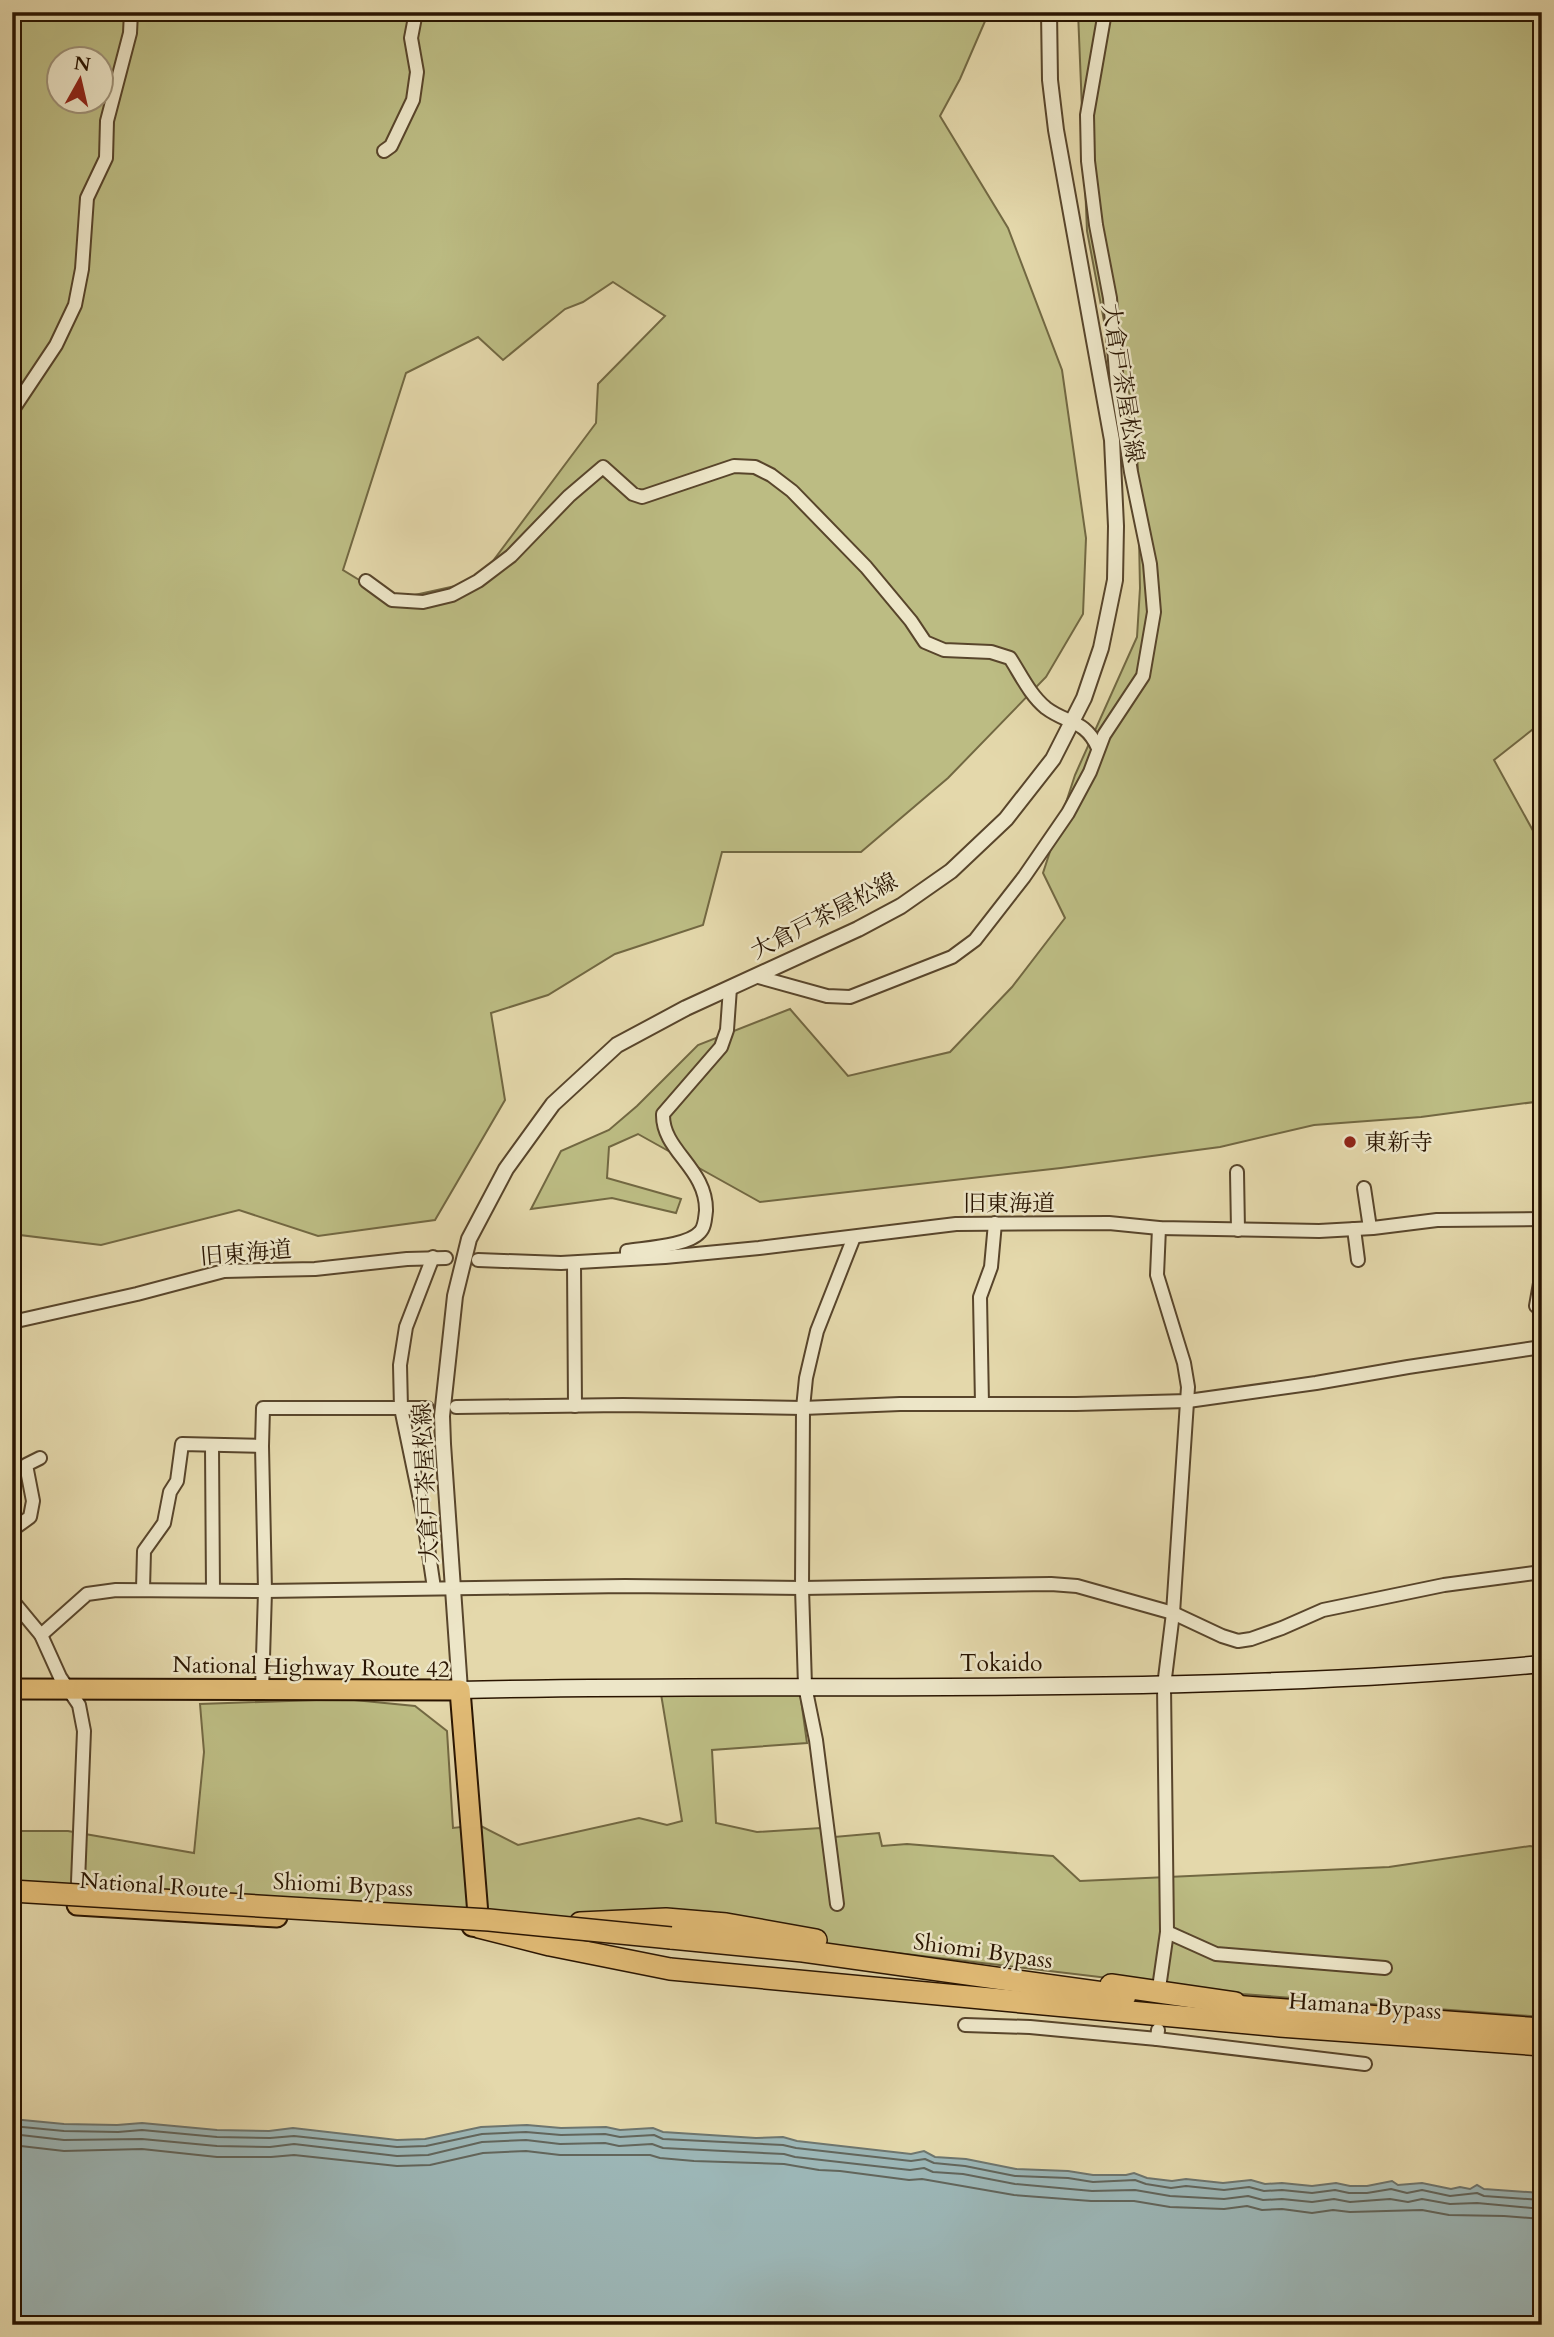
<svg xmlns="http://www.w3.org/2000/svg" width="1554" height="2337" viewBox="0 0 1554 2337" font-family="Cardo,'Noto Serif JP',serif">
<rect width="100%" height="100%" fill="#e4d8ab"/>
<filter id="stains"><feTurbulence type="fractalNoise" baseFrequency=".00286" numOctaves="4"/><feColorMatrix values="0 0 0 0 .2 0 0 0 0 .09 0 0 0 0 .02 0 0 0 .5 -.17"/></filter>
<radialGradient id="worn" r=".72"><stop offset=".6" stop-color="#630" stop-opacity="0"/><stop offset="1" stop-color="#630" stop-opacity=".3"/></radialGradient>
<g fill="#bcbc83" stroke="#726842" stroke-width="2" fill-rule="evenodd">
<path d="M 12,12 L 989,12 L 960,79 L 940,116 L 1008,228 L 1062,370 L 1086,538 L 1083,614 L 1046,677 L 948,778 L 861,852 L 722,852 L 703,925 L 615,954 L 548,995 L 491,1013 L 505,1100 L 435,1220 L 318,1236 L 239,1210 L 101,1245 L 12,1234 ZM 60,60 L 102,60 L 102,102 L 60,102 ZM 613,282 L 665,316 L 598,384 L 596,423 L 478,581 L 392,600 L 343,570 L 406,373 L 478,337 L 503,360 L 565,309 L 583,302 Z"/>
<polygon points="1078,12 1542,12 1542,722 1494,760 1542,847 1542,1101 1421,1117 1314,1125 1220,1147 1061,1168 760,1202 638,1134 609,1147 607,1178 681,1199 676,1213 612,1198 531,1209 561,1151 609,1130 637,1106 698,1045 790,1009 848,1076 950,1052 1012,987 1065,918 1043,873 1075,775 1137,637 1140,588 1137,434 1131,398 1104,321 1087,231"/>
<polygon points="800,1692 807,1743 712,1750 716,1823 757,1832 821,1828 834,1837 879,1833 882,1846 907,1844 1053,1856 1080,1881 1389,1867 1530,1846 1542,1848 1542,2017 1242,1994 704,1930 12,1882 12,1831 68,1831 194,1853 204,1752 200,1704 344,1699 415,1706 447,1731 453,1828 479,1825 518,1845 639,1818 667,1825 682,1821 661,1694"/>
</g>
<polygon fill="#9cb6b6" stroke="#6e756d" stroke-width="2" points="12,2119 64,2124 117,2125 142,2123 217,2130 269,2131 293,2128 397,2140 425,2139 481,2127 527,2125 561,2128 606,2127 620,2130 653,2128 663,2132 756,2138 783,2137 797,2141 911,2154 924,2151 935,2157 966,2159 1016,2169 1068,2171 1093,2175 1126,2175 1134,2173 1147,2178 1172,2181 1186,2179 1223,2183 1251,2180 1265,2184 1282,2183 1312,2186 1336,2183 1350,2186 1367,2186 1392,2181 1398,2185 1422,2183 1451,2189 1460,2187 1470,2189 1477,2185 1484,2189 1542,2193 1542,2325 12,2325"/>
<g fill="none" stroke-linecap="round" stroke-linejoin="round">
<g stroke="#62655b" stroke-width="2">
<polyline points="12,2126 64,2131 118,2132 142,2130 217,2137 270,2138 294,2136 397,2147 426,2146 482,2134 526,2132 561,2135 605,2134 620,2137 654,2135 663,2139 783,2145 796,2148 911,2161 925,2159 934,2163 965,2166 1015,2176 1068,2178 1093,2182 1135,2180 1146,2184 1171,2188 1186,2186 1224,2190 1249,2187 1264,2191 1282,2190 1312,2193 1335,2190 1349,2193 1367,2193 1391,2189 1407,2193 1422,2190 1450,2196 1477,2193 1484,2196 1542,2200"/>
<polyline points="12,2134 64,2140 142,2139 217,2146 270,2147 294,2144 397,2156 428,2155 482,2142 526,2140 560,2144 605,2143 619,2146 652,2144 663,2148 784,2154 795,2157 910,2170 924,2168 933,2172 963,2174 1015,2184 1092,2191 1135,2190 1170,2196 1224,2199 1248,2196 1263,2200 1282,2199 1312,2202 1334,2199 1350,2202 1390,2199 1408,2202 1422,2199 1450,2204 1477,2203 1542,2209"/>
<polyline points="12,2145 64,2151 142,2149 217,2157 271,2157 294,2155 397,2166 430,2165 483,2153 526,2151 560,2155 650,2155 660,2158 694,2161 784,2164 819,2170 840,2171 909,2180 922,2179 1014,2195 1091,2201 1134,2201 1170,2207 1224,2209 1247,2206 1262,2210 1282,2209 1312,2213 1333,2210 1350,2212 1422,2210 1449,2215 1504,2216 1542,2219"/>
</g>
<g stroke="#58452b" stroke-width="16">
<g id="minor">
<polyline points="384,151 391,146 413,100 417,72 411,38 416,12"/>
<polyline points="12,411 56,345 75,305 82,269 87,198 106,158 107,121 130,33 131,12"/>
<path d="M 366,581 L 392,600 L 423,602 L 452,595 L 478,581 L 511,556 L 569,496 L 603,467 L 633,494 L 642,497 L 734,466 L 755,467 L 771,475 L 792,491 L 866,567 L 911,621 L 925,642 L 944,650 L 991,652 L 1010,658 C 1021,675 1030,695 1046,708 C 1067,724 1085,719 1098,748"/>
<polyline points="755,976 827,996 850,997 952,957 975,940 1024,877 1068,813 1090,772 1104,735 1143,676 1154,612 1150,564 1131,472 1117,385 1110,298 1096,225 1088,161 1087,115 1105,12"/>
<polyline points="1237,1172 1238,1230"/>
<polyline points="1364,1188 1370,1228"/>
<polyline points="1159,1228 1157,1275 1184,1363 1188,1387 1173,1613 1164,1686 1167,1932 1160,1981"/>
<polyline points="1354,1229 1358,1260"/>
<polyline points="433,1257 406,1327 400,1365 401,1408 423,1514 434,1588"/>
<path d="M 627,1259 L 627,1251 C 645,1248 688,1246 700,1232 C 705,1227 705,1218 706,1211 C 707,1168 662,1151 663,1114 L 721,1047 L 727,1030 L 730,988"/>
<polyline points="478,1260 561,1263 665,1257 759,1248 956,1224 1109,1223 1159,1228 1319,1231 1373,1228 1437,1220 1542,1219"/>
<polyline points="574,1263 575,1406"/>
<polyline points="1536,1306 1542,1272"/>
<polyline points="12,1322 137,1294 224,1271 315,1269 407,1259 446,1258"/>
<polyline points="982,1404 980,1297 991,1267 995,1223"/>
<polyline points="456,1407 623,1405 803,1408 900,1404 1076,1404 1188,1401 1316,1383 1408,1367 1542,1347"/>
<polyline points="212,1446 213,1590"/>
<polyline points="12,1530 30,1517 33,1501 26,1465 40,1458"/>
<polyline points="143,1589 144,1551 164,1523 170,1492 177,1481 182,1444 262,1446"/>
<polyline points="12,1600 41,1635 60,1677 79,1705 84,1731 78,1882"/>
<polyline points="41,1635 87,1594 116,1590 265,1591 625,1586 802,1588 1051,1584 1077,1586 1173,1613 1222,1636 1238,1641 1251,1639 1282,1628 1323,1610 1444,1585 1542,1572"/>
<polyline points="262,1691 265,1591 262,1446 263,1408 427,1408"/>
<polyline points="837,1904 816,1740 805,1686 802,1588 803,1408 806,1378 817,1331 854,1237"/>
<polyline points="1167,1932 1216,1954 1385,1968"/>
<polyline points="965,2025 1030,2027 1157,2039 1158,2030"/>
<polyline points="1157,2039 1365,2064"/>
</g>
</g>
<g stroke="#58452b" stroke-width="18">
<polyline id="tertiary" points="460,1690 443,1444 442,1416 455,1296 469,1239 506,1169 553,1104 617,1045 686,1008 858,929 901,906 951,871 1006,819 1053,759 1084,698 1101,648 1115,580 1116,526 1112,440 1056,130 1050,80 1049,12"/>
</g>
<g stroke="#291400" stroke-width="19">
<path id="secondary" d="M 460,1690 C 820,1682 1182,1698 1542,1664"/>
</g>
<g stroke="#291400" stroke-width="23">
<g id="trunk">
<polyline points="12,1689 460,1690 479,1927 472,1926"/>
<polyline points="77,1905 277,1917"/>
</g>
</g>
<g stroke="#291400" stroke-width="24">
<g id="motorway">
<polyline points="580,1923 666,1919 726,1924 816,1940"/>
<polyline points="479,1927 550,1945 670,1969 1280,2026 1542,2045"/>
<polyline points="671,1938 803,1951 1125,1996"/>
<polyline points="1111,1985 1235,2003"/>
<polyline points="1219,2005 1542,2029"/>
</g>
</g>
<use href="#minor" stroke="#ede6c8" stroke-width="12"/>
<use href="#tertiary" stroke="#ede6c8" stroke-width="14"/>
<use href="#secondary" stroke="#ede6c8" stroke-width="16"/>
<use href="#trunk" stroke="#e2bc76" stroke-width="19"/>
<use href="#motorway" stroke="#e2bc76" stroke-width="21"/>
<g stroke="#291400" stroke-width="24" stroke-linecap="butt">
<polyline id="motorway-bridge" points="12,1891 489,1920 671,1938"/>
</g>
<use href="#motorway-bridge" stroke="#e2bc76" stroke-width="21"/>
</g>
<circle fill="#8f2418" stroke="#ede6c8" stroke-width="2.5" cx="1350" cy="1142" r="7"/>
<g text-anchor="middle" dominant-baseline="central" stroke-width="5" stroke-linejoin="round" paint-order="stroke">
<g font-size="23" fill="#291400" stroke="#ede6c8">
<text transform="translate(1123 383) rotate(81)">大倉戸茶屋松線</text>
<text transform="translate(824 916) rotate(-27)">大倉戸茶屋松線</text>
<text x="1009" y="1203">旧東海道</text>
<text transform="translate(246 1253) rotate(-5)">旧東海道</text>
<text transform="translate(426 1483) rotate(-93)">大倉戸茶屋松線</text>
<text x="1001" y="1663">Tokaido</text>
<text transform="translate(311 1667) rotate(1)">National Highway Route 42</text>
<text transform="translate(343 1885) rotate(3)">Shiomi Bypass</text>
<text transform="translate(163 1886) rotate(4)">National Route 1</text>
<text transform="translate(983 1951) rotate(8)">Shiomi Bypass</text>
<text transform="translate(1365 2006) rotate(4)">Hamana Bypass</text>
</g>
<g font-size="23" fill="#291400" stroke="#ede6c8" text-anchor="start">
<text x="1364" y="1142">東新寺</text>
</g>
</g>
<rect width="1554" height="2337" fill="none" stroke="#e4d8ab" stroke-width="42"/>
<rect x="14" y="14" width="1526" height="2309" fill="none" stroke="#291400" stroke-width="3.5"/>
<rect x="21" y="21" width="1512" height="2295" fill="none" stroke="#291400" stroke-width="2"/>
<g transform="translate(80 80) rotate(8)"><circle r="33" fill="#ede6c8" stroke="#9f9278" stroke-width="2"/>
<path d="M0-5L12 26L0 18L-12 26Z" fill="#8f2418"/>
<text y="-10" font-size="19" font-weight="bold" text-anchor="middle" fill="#291400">N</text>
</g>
<rect width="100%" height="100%" filter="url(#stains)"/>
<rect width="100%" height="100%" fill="url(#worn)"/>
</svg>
